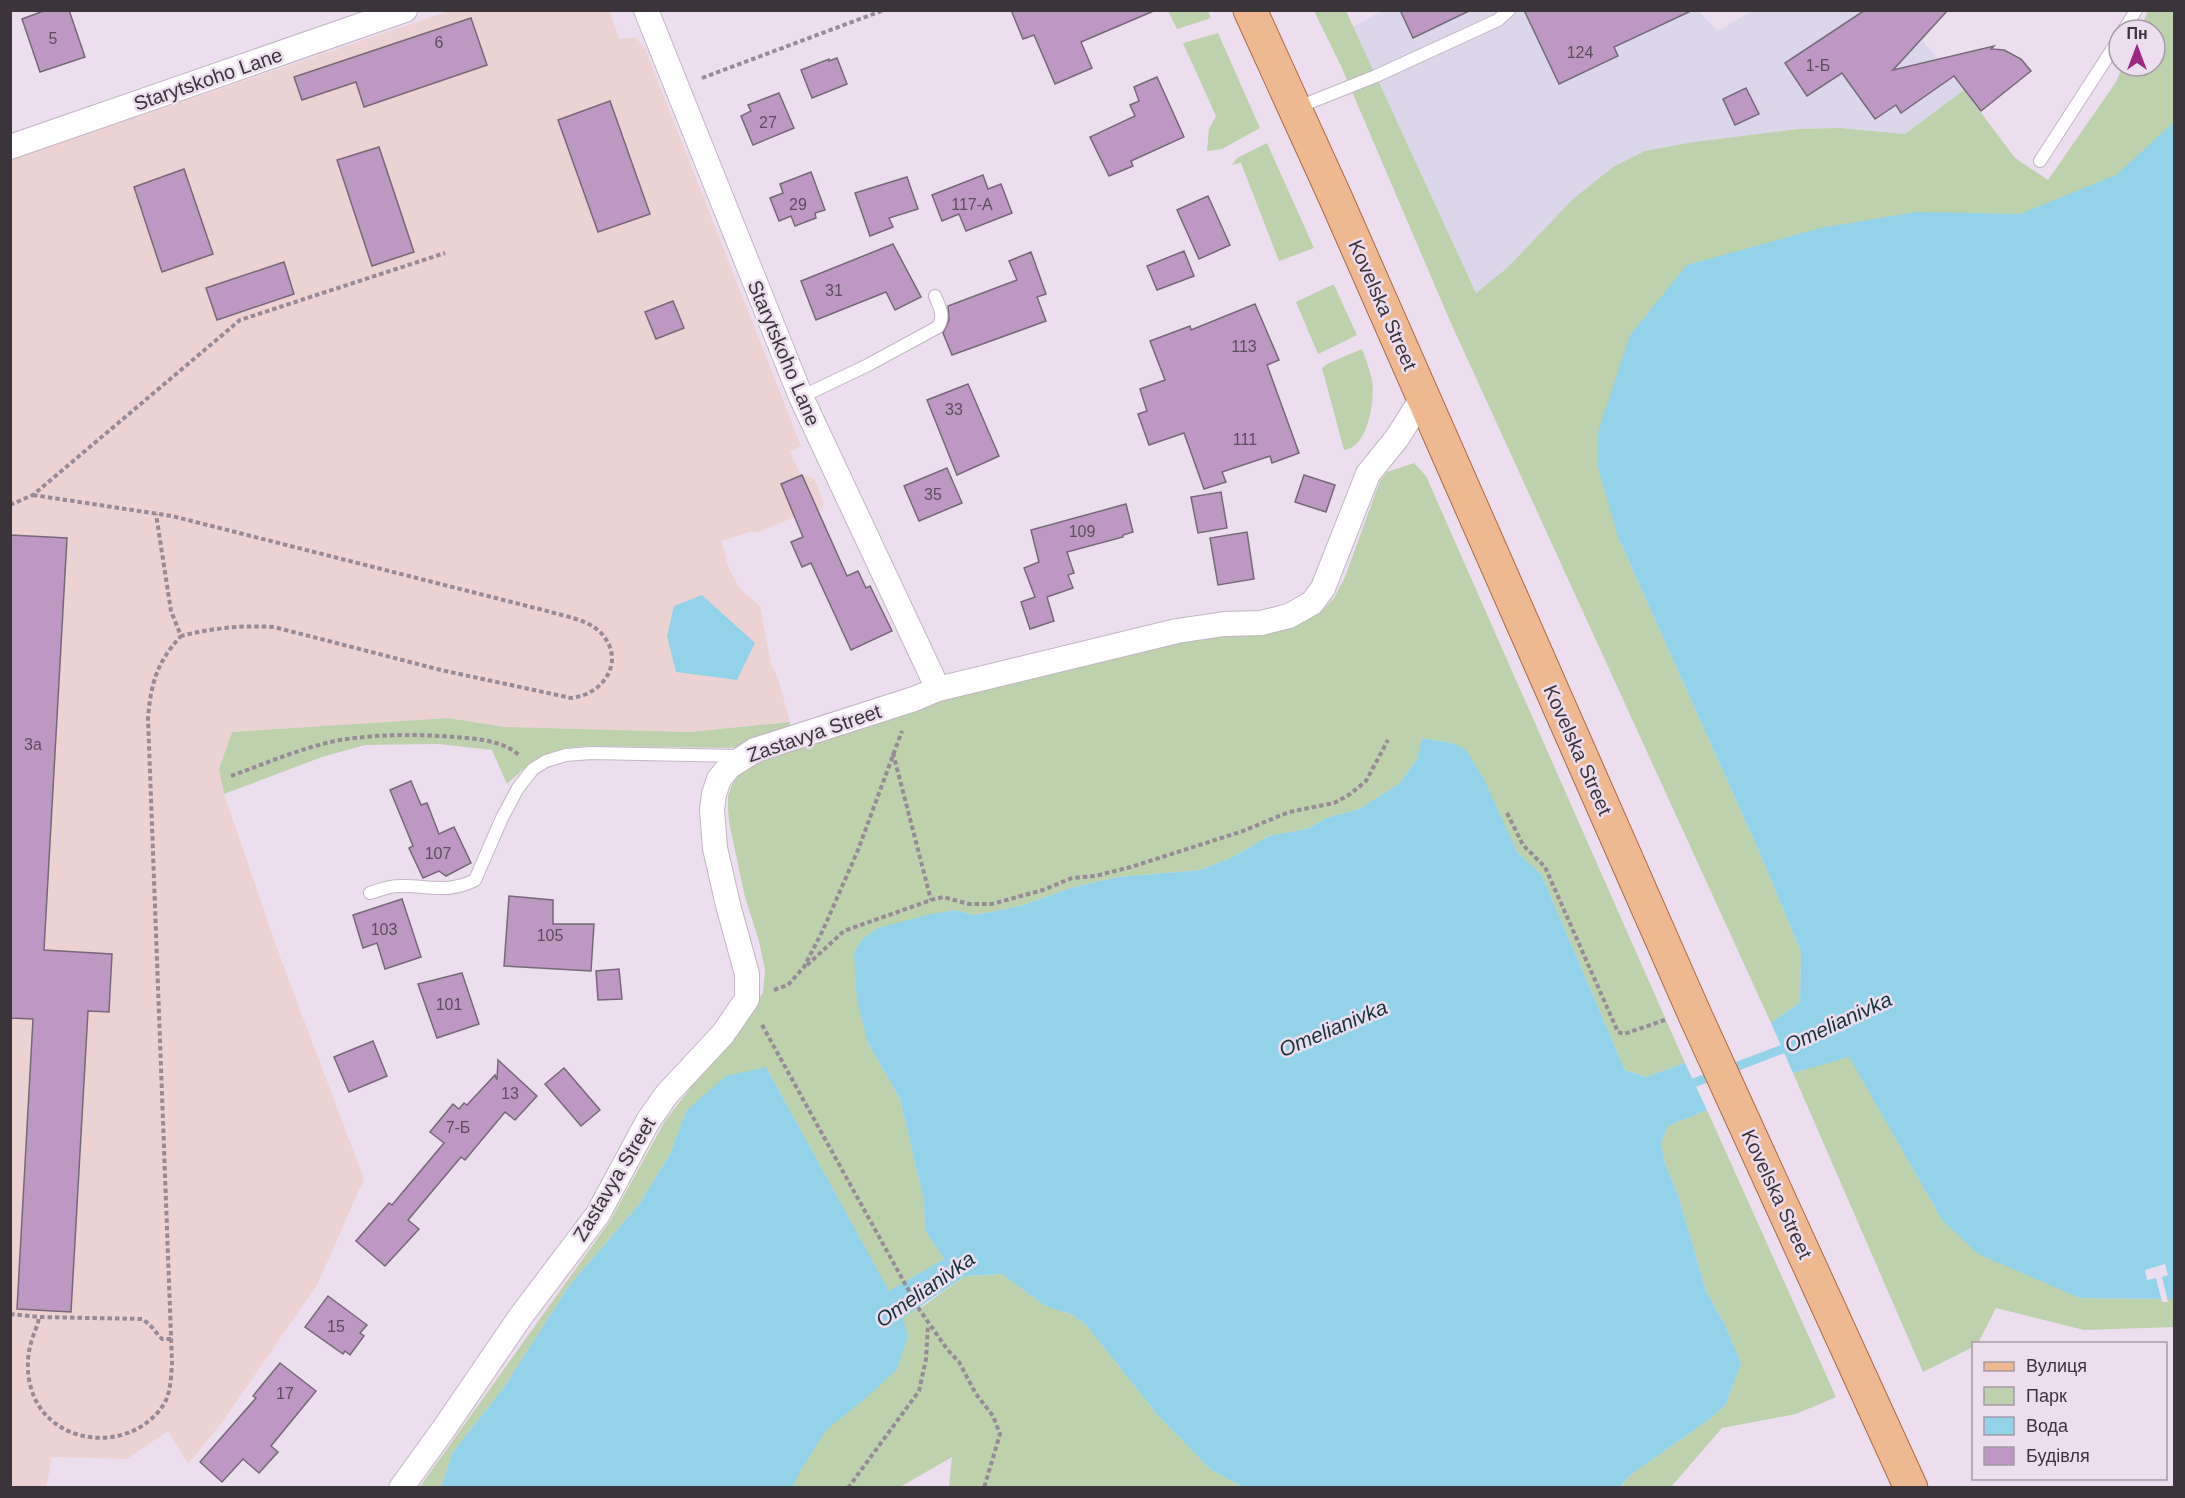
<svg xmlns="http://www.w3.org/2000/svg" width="2185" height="1498" viewBox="0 0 2185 1498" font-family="Arial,sans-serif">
<rect width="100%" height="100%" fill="#ecdeee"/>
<polygon fill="#dcd6eb" points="1383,10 1698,11 1718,31 1752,11 1898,11 1964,90 1905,134 1840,128 1799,129 1694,142 1572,200 1507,268 1476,293 1353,27"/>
<polygon fill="#edd2d4" points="449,11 610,11 619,39 635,37 645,48 801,446 790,452 801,475 814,478 824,504 821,510 814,509 759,532 749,532 721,541 729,569 741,590 760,606 771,664 778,678 790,722 690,732 505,727 448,718 232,732 219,769 224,794 282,962 364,1179 317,1285 223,1421 188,1464 168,1431 127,1459 52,1457 46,1488 10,1487 10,160"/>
<g fill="#bdd1ac">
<polygon points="1168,11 1208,11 1211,18 1177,29"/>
<polygon points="1314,11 1346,11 1476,293 1507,268 1572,200 1613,167 1645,151 1694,142 1799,129 1840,128 1905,134 1964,90 2015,158 2048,180 2116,82 2123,66 2155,66 2155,30 2140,30 2148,11 2174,11 2174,230 1618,537 1761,856 1801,952 1800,1002 1771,1023 1450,321 1341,66"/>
<polygon points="1218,33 1260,128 1222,149 1207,151 1209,129 1216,116 1183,43"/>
<polygon points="1267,143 1314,248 1279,261 1241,163 1232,165 1237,158"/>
<polygon points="1332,285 1334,285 1357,335 1318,354 1296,302"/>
<path d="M 1362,349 C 1366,360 1370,370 1372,381 C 1375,401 1368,448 1344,450 L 1322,368 L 1329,363 Z"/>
<polygon points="1414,463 1426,476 1685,1063 1646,1077 1625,1070 1541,874 1517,852 1500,817 1452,743 1422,738 1417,759 1399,784 1359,809 1326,818 1307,829 1269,836 1231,858 1200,870 1118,877 1074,887 1020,906 974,915 955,910 878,928 862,939 854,953 868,1043 900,1099 924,1201 925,1230 944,1259 889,1292 766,1067 686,1111 671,1152 640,1203 569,1286 504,1387 453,1452 441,1487 419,1488 610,1221 665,1121 763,993 765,970 759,941 745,897 729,822 728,807 728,796 732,785 740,772 752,762 949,693 1188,635 1296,624 1319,614 1334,598 1345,577 1380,481 1387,472"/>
<path d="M 448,718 L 505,727 L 690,732 L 790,722 L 790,733 L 744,748 L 585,746 C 547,749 535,758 507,784 L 492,750 L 438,744 L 365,745 L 322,757 L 224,794 L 219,769 L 232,732 Z"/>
<polygon points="1849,1056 1942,1220 2080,1298 2174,1299 2174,1327 2084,1330 1996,1308 1978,1343 1974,1344 1973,1347 1923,1372 1793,1073"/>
<polygon points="1707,1110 1836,1397 1796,1414 1722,1428 1671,1487 1620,1488 1629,1476 1711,1418 1726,1404 1741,1363 1725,1325 1706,1291 1679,1198 1665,1163 1661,1143 1668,1126"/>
<polygon points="1002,1274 1045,1306 1073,1315 1086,1325 1156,1413 1210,1469 1242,1487 949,1487 952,1457 900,1487 773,1488 896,1314 919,1309 965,1276"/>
</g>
<g fill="#93d3e9">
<polygon points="2174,122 2174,1299 2080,1298 1978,1254 1942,1220 1849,1057 1793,1073 1771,1023 1800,1002 1801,952 1761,856 1618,537 1597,464 1598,432 1630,335 1687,265 1821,228 1916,212 2020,214 2116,175"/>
<polygon points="702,595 755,643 737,680 676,672 667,636 674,606"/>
<polygon points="1422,738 1452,743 1465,749 1483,777 1517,852 1541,874 1625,1070 1646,1077 1685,1063 1707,1110 1668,1126 1661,1143 1665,1163 1679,1198 1706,1291 1725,1325 1741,1363 1726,1404 1711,1418 1629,1476 1620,1487 1242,1487 1210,1469 1156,1413 1086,1325 1073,1315 1045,1306 1002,1274 965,1276 903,1318 908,1336 897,1369 866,1398 826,1430 798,1475 793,1487 441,1487 453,1452 504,1387 569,1286 640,1203 671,1152 686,1111 726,1076 766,1067 889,1291 944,1259 925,1230 924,1201 900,1099 868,1043 857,1001 854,953 862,939 878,928 927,915 955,910 974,915 1020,906 1074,887 1118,877 1200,870 1231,858 1269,836 1307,829 1326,818 1359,809 1399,784 1417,759"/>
</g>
<polygon fill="#ecdeee" points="2165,1264 2168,1275 2162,1277 2168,1302 2162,1302 2156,1278 2147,1280 2145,1270"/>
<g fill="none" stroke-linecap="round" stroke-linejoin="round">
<polyline stroke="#93d3e9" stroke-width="9" points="1683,1087 1793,1045"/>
</g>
<g fill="#bd98c2" stroke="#756977" stroke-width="1.5">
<polygon points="46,10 69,10 85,57 40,72 22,19"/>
<polygon points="1011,10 1156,10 1081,42 1092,68 1055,84 1034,35 1023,39"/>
<polygon points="1400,10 1471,10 1413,38"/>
<polygon points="1524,10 1693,10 1614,47 1618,56 1559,84"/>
<polygon points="1865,10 1948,10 1893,70 1994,46 1991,49 2004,50 2021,59 2031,71 1981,111 1954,76 1901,113 1896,105 1875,119 1842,73 1807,96 1785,63"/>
<polygon points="471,18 487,65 364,107 356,82 302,100 294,77"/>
<polygon points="837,58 847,84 812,98 801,70 829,59 829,61"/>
<polygon points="1157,77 1184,137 1131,161 1133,166 1109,176 1090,137 1135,116 1130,105 1139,101 1134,87"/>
<polygon points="1746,88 1759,114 1735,125 1723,99"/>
<polygon points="779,93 794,128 753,145 741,116 751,111 748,105"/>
<polygon points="610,101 650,214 598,232 558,120"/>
<polygon points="379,147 414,252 372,266 337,160"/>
<polygon points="184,169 213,254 162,272 134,187"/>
<polygon points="811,172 825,210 815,213 816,218 795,226 791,216 779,221 770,198 783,193 780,184"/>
<polygon points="983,175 988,189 1001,184 1012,213 966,231 959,214 942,221 932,195"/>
<polygon points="907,177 918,209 889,218 893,227 870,236 855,193"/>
<polygon points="1208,196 1230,245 1199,259 1177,210"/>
<polygon points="893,244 921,297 895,310 886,292 816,320 801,281"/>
<polygon points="1184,251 1194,276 1157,290 1147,266"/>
<polygon points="1031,252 1046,294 1037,297 1046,321 952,355 943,333 949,320 948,306 1017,280 1009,261"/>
<polygon points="284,262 294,294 217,320 206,288"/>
<polygon points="673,301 684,328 656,339 645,312"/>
<polygon points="1255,304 1279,360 1267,365 1299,453 1272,463 1270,456 1222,472 1226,482 1204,489 1184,433 1149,445 1138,414 1147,411 1140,389 1165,380 1150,341 1190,326 1191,330"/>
<polygon points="968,384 999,456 957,475 927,400"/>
<polygon points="947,468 962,503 919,521 904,486"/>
<polygon points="802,475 847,576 858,571 866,588 870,586 892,631 851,650 811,563 802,567 791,542 803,537 781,484"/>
<polygon points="1304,475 1335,485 1326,512 1295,502"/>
<polygon points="1221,492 1227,528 1198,533 1191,497"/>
<polygon points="1126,504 1133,532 1123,535 1123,537 1067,552 1074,573 1068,575 1073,588 1047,597 1054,621 1030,629 1021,602 1035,597 1024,568 1039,562 1031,530"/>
<polygon points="1247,532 1254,579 1218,585 1210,538"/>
<polygon points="10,535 67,538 44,950 112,954 109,1012 88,1011 71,1312 17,1309 33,1019 10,1018"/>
<polygon points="411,781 421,805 427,803 439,834 454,827 471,863 446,876 439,871 423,878 409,848 413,846 390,790"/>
<polygon points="509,896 553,900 553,924 594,924 591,971 504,966"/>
<polygon points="402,899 421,957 385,969 377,943 363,948 353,915"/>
<polygon points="619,969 622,999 598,1000 596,971"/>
<polygon points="462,973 479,1024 437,1038 418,984"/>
<polygon points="373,1041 387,1076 349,1092 334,1057"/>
<polygon points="498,1060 537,1096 515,1120 505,1112 465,1160 461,1157 408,1220 419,1229 385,1266 356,1241 389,1203 392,1205 444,1143 430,1132 453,1104 459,1109 464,1103 467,1105 495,1075 497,1080"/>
<polygon points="564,1068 600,1110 581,1126 545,1084"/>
<polygon points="328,1296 367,1325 360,1333 364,1336 350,1355 345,1351 343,1354 305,1327"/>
<polygon points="280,1363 316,1391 271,1446 278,1452 259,1473 243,1459 222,1482 200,1462 256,1398 253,1396"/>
</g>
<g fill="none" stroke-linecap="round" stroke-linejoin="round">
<g stroke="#c2b5c4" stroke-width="14">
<g id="lane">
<polyline points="2124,30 2136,10"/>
<polyline points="1296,108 1376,76 1498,20 1509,10"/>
<polyline points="2040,161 2119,39"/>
<path d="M 801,397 L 868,365 L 938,327 C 945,316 940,308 935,296"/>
<path d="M 370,893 C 380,890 389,886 399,886 C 425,885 449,894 475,880 L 502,818 L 518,788 L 533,769 L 546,761 L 566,755 L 591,753 L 739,756"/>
</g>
</g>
<g stroke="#c2b5c4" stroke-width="26">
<g id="street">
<polyline points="646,10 801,397 938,689"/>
<polyline points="10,147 405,10"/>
<polyline points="401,1488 443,1430 521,1316 598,1214 648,1121 667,1094 723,1034 747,999 747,974 728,905 715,848 712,810 714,794 719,779 729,767 755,750 914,699 938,689 1177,631 1224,624 1261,623 1289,616 1312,603 1323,588 1368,474 1397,438 1423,397"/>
</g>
</g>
<g stroke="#a86b43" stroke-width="35">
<polyline id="primary" points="1250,10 1336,199 1695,1015 1911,1488"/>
</g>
<g stroke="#968b97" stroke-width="4" stroke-dasharray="4.5 3" stroke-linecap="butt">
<polyline points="702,78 884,10"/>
<path d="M 33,495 L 172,516 L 547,611 C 563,616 586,619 599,631 C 627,658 606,694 571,698 L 441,670 L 274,627 C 242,625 212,628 181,636 L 171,611 L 156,514"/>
<polyline points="10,505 33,495 240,320 445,253"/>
<polyline points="893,753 931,900"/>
<path d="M 231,776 C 267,763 303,747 340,740 C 378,734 417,734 455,737 C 477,739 503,740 520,756"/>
<polyline points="1507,813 1523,845 1545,867 1618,1032 1624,1034 1665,1020"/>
<polyline points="807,965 844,931 931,900 943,897 969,904 992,904 1043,890 1072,878 1095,876 1131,867 1243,831 1289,812 1334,803 1349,795 1366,781 1388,740"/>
<polyline points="774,990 788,985 804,967 823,930 858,850 902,731"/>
<polyline points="762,1025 919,1309 947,1349 959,1362 976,1394 993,1416 1000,1434 984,1488"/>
<polyline points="10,1314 39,1317"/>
<path d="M 171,1339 L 162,1339 L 149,1324 L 142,1319 L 39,1317 C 38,1326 33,1334 31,1343 C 27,1356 27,1372 30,1384 C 44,1447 131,1456 164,1404 C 171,1392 171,1376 172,1363 L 148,718 C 151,683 157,662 181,636"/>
<polyline points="848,1488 919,1391 926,1359 928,1325"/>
</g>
<use href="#lane" stroke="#fff" stroke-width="12"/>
<use href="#street" stroke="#fff" stroke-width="24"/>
<use href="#primary" stroke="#eeb891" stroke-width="33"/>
</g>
<g text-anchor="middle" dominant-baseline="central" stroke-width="5" stroke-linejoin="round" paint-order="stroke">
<g font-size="16" fill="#5c4e5d">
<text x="53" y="38">5</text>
<text x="439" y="42">6</text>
<text x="1580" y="52">124</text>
<text x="1818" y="65">1-Б</text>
<text x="768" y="122">27</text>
<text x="798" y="204">29</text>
<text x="972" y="204">117-А</text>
<text x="834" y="290">31</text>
<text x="1244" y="346">113</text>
<text x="954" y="409">33</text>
<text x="1245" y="439">111</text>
<text x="933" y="494">35</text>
<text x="1082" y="531">109</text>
<text x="33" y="744">3а</text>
<text x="438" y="853">107</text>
<text x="384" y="929">103</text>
<text x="550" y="935">105</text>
<text x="449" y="1004">101</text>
<text x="510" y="1093">13</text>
<text x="458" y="1127">7-Б</text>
<text x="336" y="1326">15</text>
<text x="285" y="1393">17</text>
</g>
<g font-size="20" fill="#3b353b" stroke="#ecdeee">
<text transform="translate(208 79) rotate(-19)">Starytskoho Lane</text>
<text transform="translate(1383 305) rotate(66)">Kovelska Street</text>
<text transform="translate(784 353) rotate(67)">Starytskoho Lane</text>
<text transform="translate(814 733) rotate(-19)">Zastavya Street</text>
<text transform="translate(1578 750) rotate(66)">Kovelska Street</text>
<text transform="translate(614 1179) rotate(-59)">Zastavya Street</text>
<text transform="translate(1777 1194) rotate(65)">Kovelska Street</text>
</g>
<g font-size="21" font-style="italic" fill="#15343e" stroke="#ecdeee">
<text transform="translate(1838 1022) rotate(-25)">Omelianivka</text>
<text transform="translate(1333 1028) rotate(-23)">Omelianivka</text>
<text transform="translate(925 1289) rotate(-35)">Omelianivka</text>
</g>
</g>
<rect width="2185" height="1498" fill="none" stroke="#3b353b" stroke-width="24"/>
<rect x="1972" y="1342" width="195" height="138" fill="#ecdeee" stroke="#a59aa6" stroke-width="1.5"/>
<rect x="1984" y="1362" width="30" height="9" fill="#eeb891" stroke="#a59aa6" stroke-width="1.5"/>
<text x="2026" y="1372" font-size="18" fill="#3b353b">Вулиця</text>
<rect x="1984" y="1387" width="30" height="18" fill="#bdd1ac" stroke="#a59aa6" stroke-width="1.5"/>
<text x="2026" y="1402" font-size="18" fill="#3b353b">Парк</text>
<rect x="1984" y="1417" width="30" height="18" fill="#93d3e9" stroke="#a59aa6" stroke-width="1.5"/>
<text x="2026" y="1432" font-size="18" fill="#3b353b">Вода</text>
<rect x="1984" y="1447" width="30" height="18" fill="#bd98c2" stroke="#a59aa6" stroke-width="1.5"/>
<text x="2026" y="1462" font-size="18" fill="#3b353b">Будівля</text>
<g transform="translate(2137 48)"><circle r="28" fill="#ecdeee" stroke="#a59aa6" stroke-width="1.5"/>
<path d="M0-4.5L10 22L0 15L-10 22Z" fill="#9e2780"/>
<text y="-9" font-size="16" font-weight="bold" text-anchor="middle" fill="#3b353b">Пн</text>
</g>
</svg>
